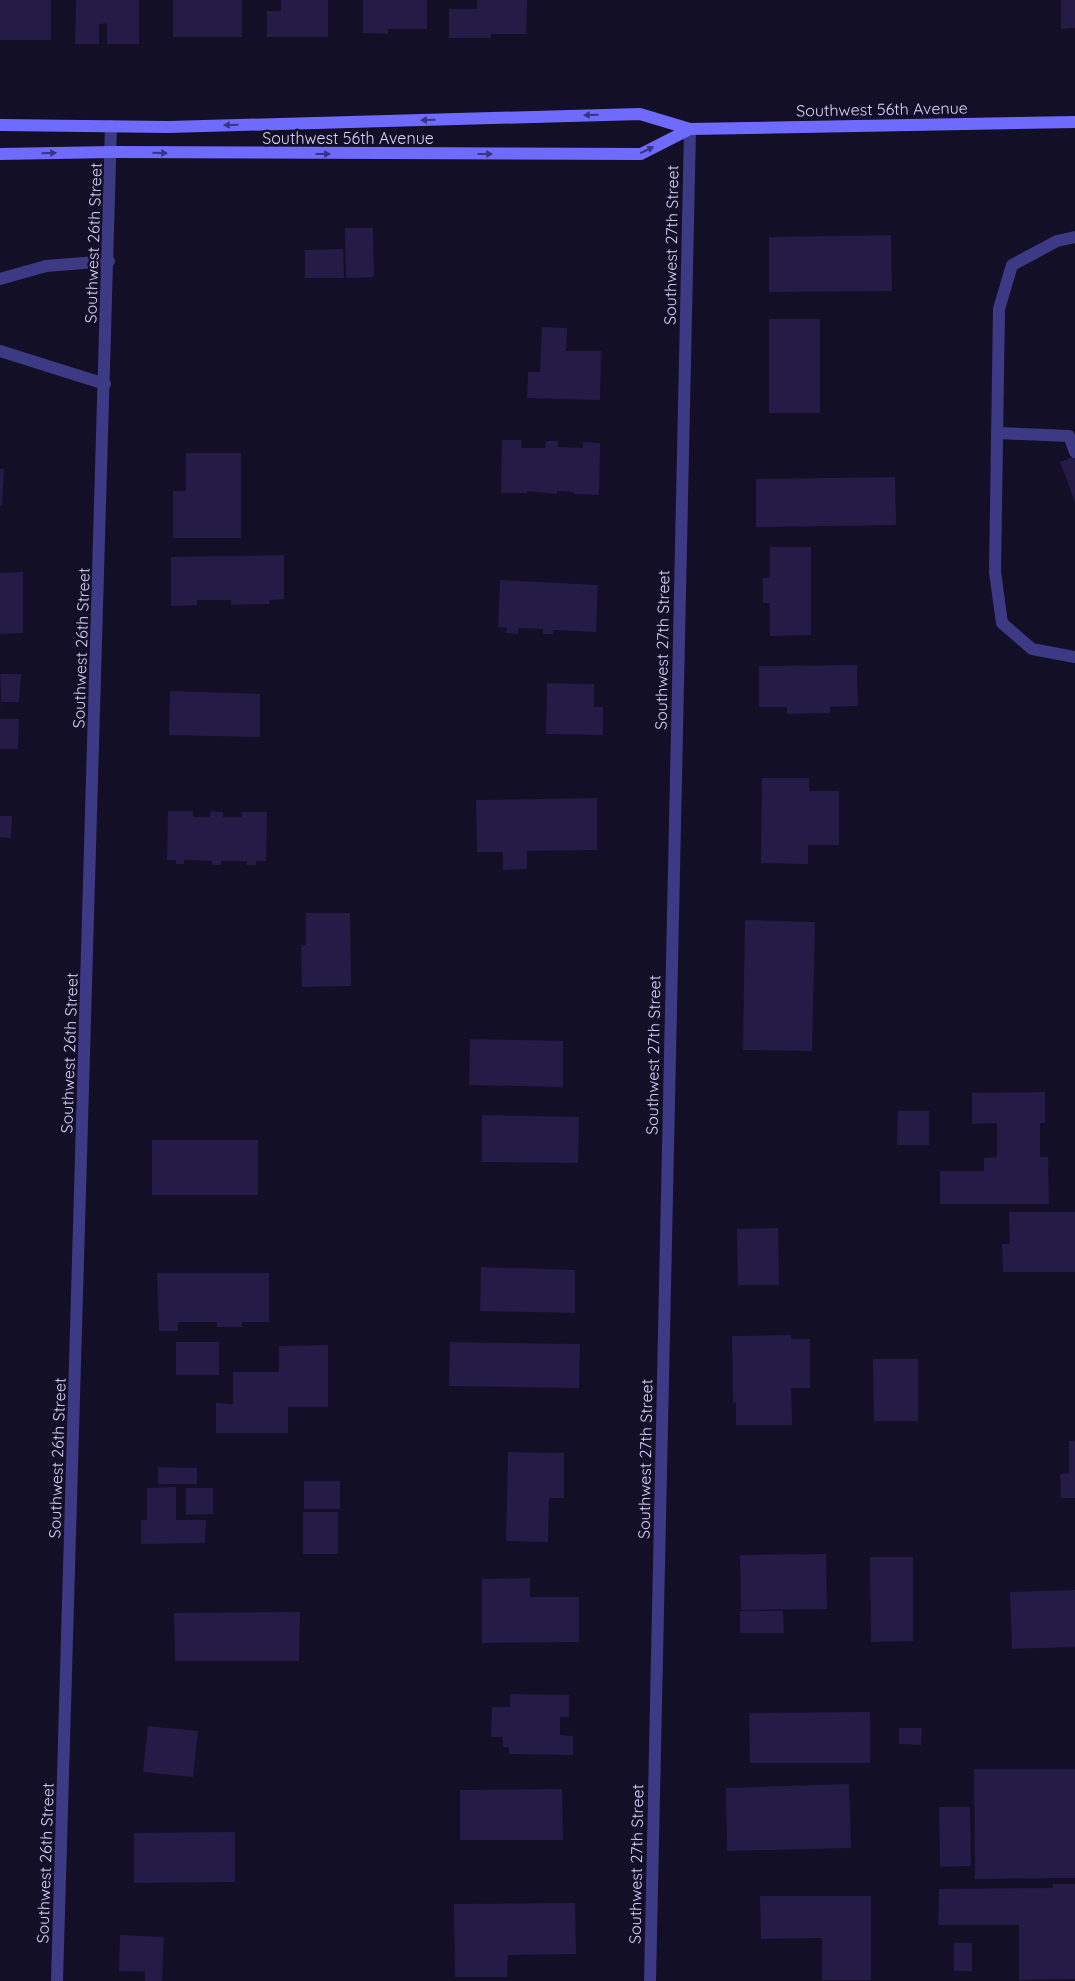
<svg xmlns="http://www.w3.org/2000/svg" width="1075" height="1981" viewBox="0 0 1075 1981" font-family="Quicksand,sans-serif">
<rect width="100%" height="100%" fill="#130f26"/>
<g fill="#241b47">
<rect x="0" y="0" width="51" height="40"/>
<polygon points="76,0 139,0 139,44 107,44 107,23 99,24 99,44 75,44"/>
<rect x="173" y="0" width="69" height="37"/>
<polygon points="281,0 328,0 328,37 267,37 267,11 281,11"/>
<polygon points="363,0 427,0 427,29 388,29 388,34 363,33"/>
<polygon points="477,0 527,0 526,34 491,34 491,38 449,38 449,9 477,9"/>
<polygon points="1061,0 1075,0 1075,28 1061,29"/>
<polygon points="345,228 373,228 374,277 346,278"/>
<polygon points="891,235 892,291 769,292 769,237"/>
<polygon points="343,249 344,278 305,278 305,250"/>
<rect x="769" y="319" width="51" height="94"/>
<polygon points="542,327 567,328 566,351 601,351 600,400 527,398 528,372 540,372"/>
<polygon points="502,440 522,440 521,448 545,448 546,441 558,441 558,447 583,448 583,442 600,443 599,495 574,494 574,492 557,491 557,494 527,491 527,493 501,493"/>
<polygon points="186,453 241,453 241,538 173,538 173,491 186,491"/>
<polygon points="1075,456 1075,502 1060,462"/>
<polygon points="0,469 4,469 2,506 0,506"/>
<polygon points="895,477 896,525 756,527 756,479"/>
<polygon points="770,547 811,547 811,635 770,636 770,603 763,603 763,578 770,578"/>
<polygon points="284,555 284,599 269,600 270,604 231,605 231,600 197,600 197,605 171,606 171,557"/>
<polygon points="23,572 23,633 0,634 0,573"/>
<polygon points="500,580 598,585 596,632 553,630 553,634 543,634 543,629 518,628 518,634 506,633 507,628 498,627"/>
<polygon points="857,665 858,706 830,707 830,713 787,714 787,707 759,707 759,666"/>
<polygon points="0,674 21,674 19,702 2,702 2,712"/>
<polygon points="547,683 594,684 594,707 603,707 603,735 546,734"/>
<polygon points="170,691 260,694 260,737 169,735"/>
<polygon points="0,719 19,719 18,749 0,749"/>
<polygon points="762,778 809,778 809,791 839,791 839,845 808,845 808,864 761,863"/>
<polygon points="597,798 597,850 527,851 527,869 503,870 503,852 477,852 476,800"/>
<polygon points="168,811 193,811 193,817 210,817 210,811 223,812 223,817 242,817 242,812 267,812 266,861 256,861 256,865 247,865 247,861 221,861 221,865 212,865 212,861 184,860 184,864 176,864 176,860 167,860"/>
<polygon points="0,816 12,816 11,838 0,837"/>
<polygon points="306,913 350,913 351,986 302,987 301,945 306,945"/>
<polygon points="745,920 815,922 812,1051 743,1050"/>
<polygon points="470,1039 563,1041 563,1087 469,1085"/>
<polygon points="1045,1092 1045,1123 1040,1123 1040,1157 1048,1157 1049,1204 940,1204 940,1171 984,1171 984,1158 997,1157 997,1123 972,1124 972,1093"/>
<polygon points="898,1111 929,1111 929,1145 897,1145"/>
<polygon points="482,1115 579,1117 578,1163 482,1162"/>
<rect x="152" y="1140" width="106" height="55"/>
<polygon points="1009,1212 1075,1212 1075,1272 1003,1272 1002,1244 1010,1244"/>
<polygon points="778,1228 779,1285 738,1285 737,1229"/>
<polygon points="481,1267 575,1270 575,1313 480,1311"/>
<polygon points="157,1273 269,1273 269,1322 242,1322 242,1327 217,1327 217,1322 178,1322 178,1331 159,1331"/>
<polygon points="791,1335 791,1339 810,1339 810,1388 791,1388 792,1425 736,1425 736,1402 733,1403 732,1336"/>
<rect x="176" y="1342" width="43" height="33"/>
<polygon points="450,1342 580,1344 579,1388 449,1386"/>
<polygon points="328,1345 328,1407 288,1407 288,1433 216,1433 216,1403 233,1404 233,1372 279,1372 279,1346"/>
<polygon points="873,1359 918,1359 918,1421 874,1421"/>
<polygon points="1069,1441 1075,1441 1075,1498 1061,1498 1060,1474 1069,1473"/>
<polygon points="508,1452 564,1453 564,1498 549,1498 548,1542 506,1541"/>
<polygon points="158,1467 197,1468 197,1484 158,1484"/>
<rect x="304" y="1481" width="36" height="28"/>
<polygon points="176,1487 176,1520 206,1520 205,1543 141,1544 141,1520 147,1520 147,1488"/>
<polygon points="186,1488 213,1488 213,1514 186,1515"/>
<rect x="303" y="1512" width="35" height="42"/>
<polygon points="826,1554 827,1609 741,1610 740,1555"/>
<polygon points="870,1557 913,1557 913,1641 871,1642"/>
<polygon points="530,1578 530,1597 579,1597 579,1642 482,1643 482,1579"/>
<polygon points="1075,1590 1075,1647 1012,1649 1010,1592"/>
<polygon points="740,1611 783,1611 784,1633 740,1633"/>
<polygon points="300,1612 299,1661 175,1661 174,1613"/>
<polygon points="510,1694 569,1695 569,1717 560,1717 560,1735 573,1736 573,1755 509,1754 509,1747 503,1747 503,1737 491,1737 492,1707 510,1707"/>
<polygon points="870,1712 870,1763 750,1763 749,1713"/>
<polygon points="148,1726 198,1731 193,1777 143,1772"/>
<polygon points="899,1728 922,1728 921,1745 899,1744"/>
<polygon points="974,1769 1075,1769 1075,1878 975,1879"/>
<polygon points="849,1784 851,1848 727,1851 726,1788"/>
<polygon points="562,1789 563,1840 460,1840 460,1790"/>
<polygon points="939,1807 970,1807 971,1866 940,1867"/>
<polygon points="235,1832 235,1882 134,1883 134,1833"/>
<polygon points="1052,1884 1075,1884 1075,1979 1019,1980 1019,1925 938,1925 939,1889 1053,1888"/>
<polygon points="760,1896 871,1896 871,1980 822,1980 822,1938 761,1939"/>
<polygon points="575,1903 576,1954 508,1955 507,1977 455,1977 454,1904"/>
<polygon points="120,1935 164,1937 162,1981 145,1981 145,1972 157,1972 119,1971"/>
<rect x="954" y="1943" width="18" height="28"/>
</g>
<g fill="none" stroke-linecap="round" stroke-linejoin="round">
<g stroke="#3d3a85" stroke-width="12">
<polyline points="1075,237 1057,241 1012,265 999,309 995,572 1002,623 1032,649 1075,657"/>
<polyline points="0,279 46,266 109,261"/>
<polyline points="0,351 105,384"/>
<polyline points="997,433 1069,436 1075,452"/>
</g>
<g stroke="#3d3a85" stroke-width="12">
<polyline points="57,1981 111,126"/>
<polyline points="650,1981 690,129"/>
</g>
<g stroke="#6f6bff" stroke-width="12">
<polyline points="0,125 169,127 640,114 690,129 1075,122"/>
<polyline points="0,154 112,152 641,154 690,129"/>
</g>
</g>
<defs><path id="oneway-solid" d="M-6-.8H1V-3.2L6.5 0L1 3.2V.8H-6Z" transform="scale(1.25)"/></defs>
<g fill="#38347d">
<use href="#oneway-solid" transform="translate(591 115) rotate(178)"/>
<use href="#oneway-solid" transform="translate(428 120) rotate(178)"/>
<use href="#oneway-solid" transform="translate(231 125) rotate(178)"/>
<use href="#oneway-solid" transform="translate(647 150) rotate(-25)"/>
<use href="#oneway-solid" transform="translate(49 153) rotate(-1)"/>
<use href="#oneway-solid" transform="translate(160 153) rotate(2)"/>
<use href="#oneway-solid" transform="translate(323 154)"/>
<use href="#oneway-solid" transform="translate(485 154)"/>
</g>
<g text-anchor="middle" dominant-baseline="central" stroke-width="5" stroke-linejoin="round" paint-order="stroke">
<g font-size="16" fill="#d9d4ff" stroke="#130f26">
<text transform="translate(882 109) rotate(-1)">Southwest 56th Avenue</text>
<text x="348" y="138">Southwest 56th Avenue</text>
<text transform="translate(93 243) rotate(-88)">Southwest 26th Street</text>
<text transform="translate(671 245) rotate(-89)">Southwest 27th Street</text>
<text transform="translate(81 648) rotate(-88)">Southwest 26th Street</text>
<text transform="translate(662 650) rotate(-89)">Southwest 27th Street</text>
<text transform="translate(69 1053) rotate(-88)">Southwest 26th Street</text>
<text transform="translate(653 1055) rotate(-89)">Southwest 27th Street</text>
<text transform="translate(57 1458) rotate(-88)">Southwest 26th Street</text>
<text transform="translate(645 1459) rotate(-89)">Southwest 27th Street</text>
<text transform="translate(45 1863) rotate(-88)">Southwest 26th Street</text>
<text transform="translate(636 1864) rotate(-89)">Southwest 27th Street</text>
</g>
</g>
</svg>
